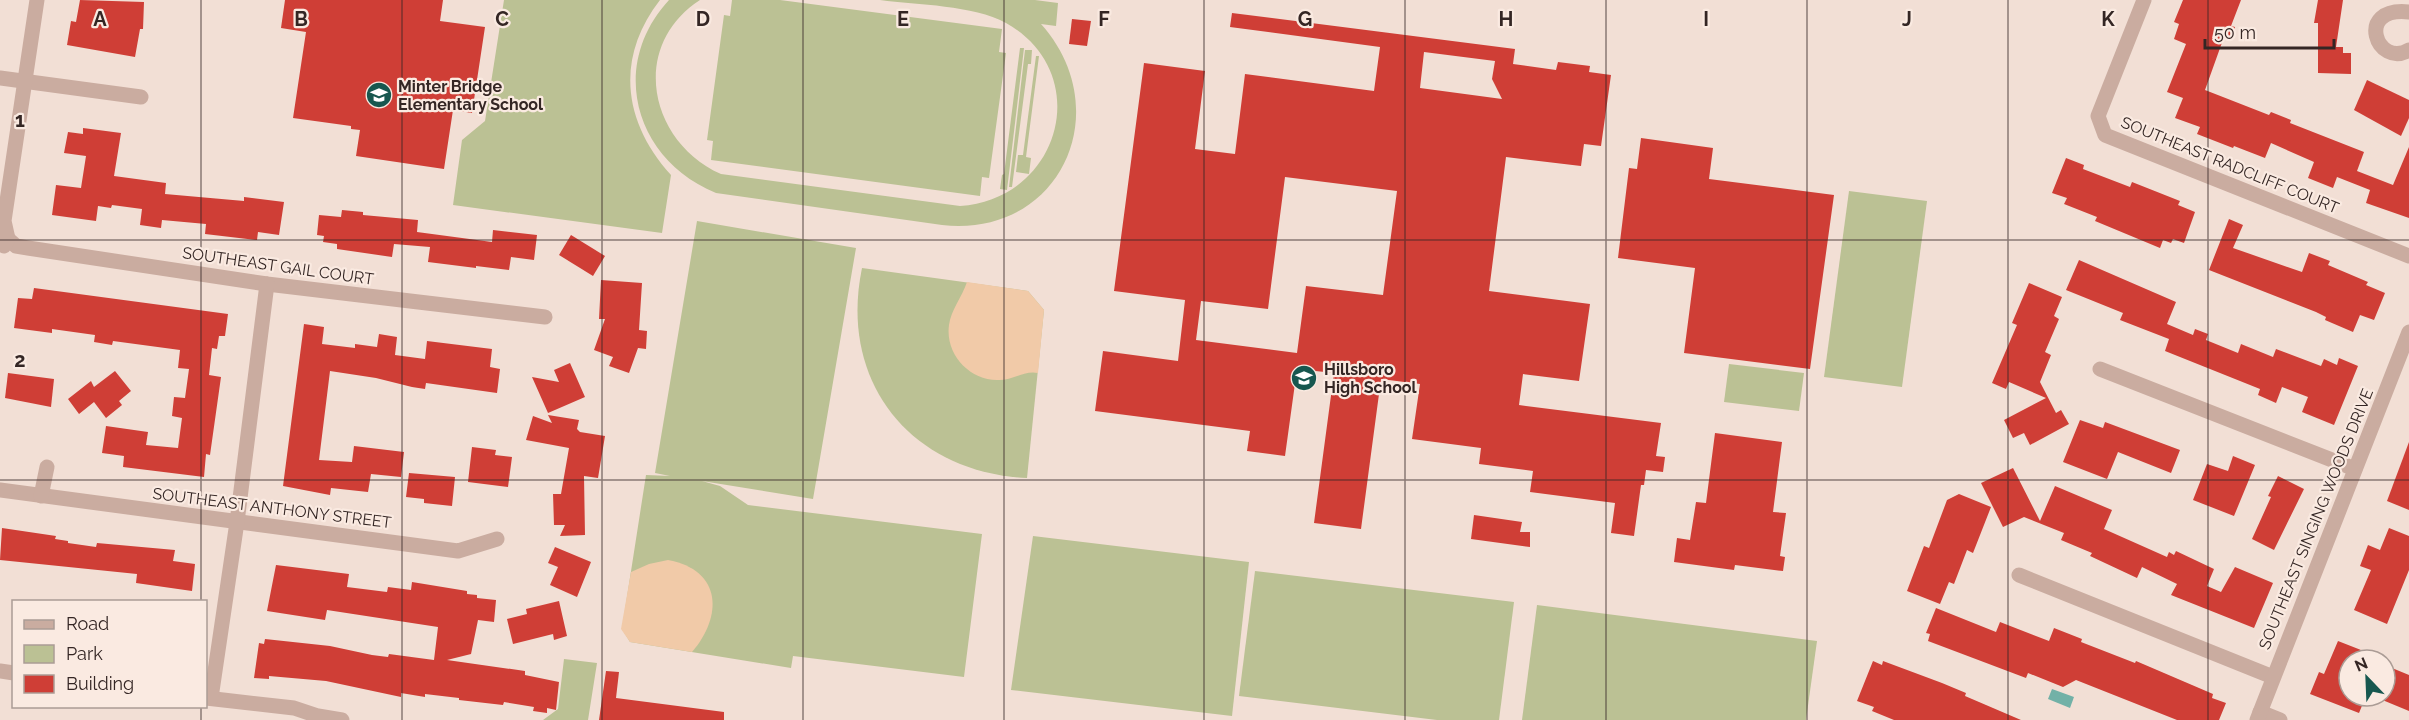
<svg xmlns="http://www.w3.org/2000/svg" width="2409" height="720" viewBox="0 0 2409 720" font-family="Raleway,sans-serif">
<rect width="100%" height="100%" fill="#f2dfd5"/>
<g fill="#bbc194">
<path d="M 504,0 L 660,0 C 615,58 623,122 671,175 L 662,233 L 453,205 L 462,140 L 485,121 Z"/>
<path d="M 669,0 L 700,0 C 629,46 649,142 721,174 L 960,206 C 1061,199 1095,73 1006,23 C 973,5 918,5 880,0 L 1035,0 L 1058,3 L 1056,26 L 1041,24 C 1118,110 1061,238 942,225 L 716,193 C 635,160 608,66 669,0 Z"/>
<polygon points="732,0 780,0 1002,29 999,52 1006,53 989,178 982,177 980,196 711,160 713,141 707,140 724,15 730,16"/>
<polygon points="1020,48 1024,48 1007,190 1000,189 1002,175 1004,174"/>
<polygon points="1025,50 1032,50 1031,64 1028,64 1012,187 1009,187"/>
<polygon points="1036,56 1039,56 1026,157 1031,158 1029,174 1016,172 1018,155 1023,155"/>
<polygon points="1849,191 1927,201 1902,387 1824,377"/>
<polygon points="697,221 856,248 813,499 702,481 720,486 748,505 982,534 964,677 793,656 791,668 630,642 622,629 646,475 670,476 655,473"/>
<path d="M 862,268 L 1028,291 L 1044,310 L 1027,478 C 912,473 838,383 862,268 Z"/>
<polygon points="1729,364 1804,373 1799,411 1724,402"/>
<polygon points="1033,536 1249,562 1232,716 1011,690"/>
<polygon points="1255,571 1514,602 1499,720 1437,720 1239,696"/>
<polygon points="1537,605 1817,641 1806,720 1522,720"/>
<polygon points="564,659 597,663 588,720 543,720 558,709"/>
</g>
<g fill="#f1caa8">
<path d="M 967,282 L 1028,291 L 1044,310 L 1038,373 C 1024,370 1012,381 997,380 C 969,380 945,354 949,325 C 951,310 962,297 967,282 Z"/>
<path d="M 668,560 C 722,570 723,616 692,652 L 630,642 L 621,629 L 631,572 L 649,564 Z"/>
</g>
<polygon fill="#72b1a7" points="2052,689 2074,697 2070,708 2048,699"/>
<g fill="#cf3e36" fill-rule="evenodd">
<polygon points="80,0 144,2 143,29 140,29 135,57 67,45 71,21 76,22"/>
<polygon points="285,0 443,0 440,21 485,27 472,113 453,110 444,169 356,156 360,130 351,129 351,126 293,118 306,32 281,28"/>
<polygon points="2183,0 2241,0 2231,26 2235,27 2231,40 2224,37 2205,90 2269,115 2271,112 2291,120 2290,123 2364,152 2357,171 2393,185 2409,147 2409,218 2366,203 2370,190 2337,177 2333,188 2308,178 2314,162 2271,143 2265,158 2234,146 2233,148 2197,134 2200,127 2175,118 2183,98 2167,92 2186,44 2174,39 2179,24 2174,22"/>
<polygon points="2318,0 2343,0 2336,47 2343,47 2343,53 2351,53 2351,74 2318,73 2318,23 2314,23"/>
<path d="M 1232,13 L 1515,49 L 1513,64 L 1556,70 L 1558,62 L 1590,66 L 1589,72 L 1611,75 L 1601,146 L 1584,144 L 1581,166 L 1506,157 L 1489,291 L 1590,304 L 1579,381 L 1523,374 L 1519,405 L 1661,423 L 1656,456 L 1665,457 L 1663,472 L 1646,470 L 1644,485 L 1641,485 L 1634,536 L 1611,533 L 1615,503 L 1530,492 L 1533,471 L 1479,464 L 1481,448 L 1412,439 L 1420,384 L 1381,379 L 1361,529 L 1314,523 L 1334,373 L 1297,369 L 1285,456 L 1247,451 L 1250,431 L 1095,411 L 1103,351 L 1178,361 L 1185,300 L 1114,291 L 1144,63 L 1205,71 L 1195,149 L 1235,154 L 1245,74 L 1374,91 L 1380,47 L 1230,27 ZM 1424,52 L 1495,61 L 1492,79 L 1502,99 L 1420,88 ZM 1285,177 L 1397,191 L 1383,295 L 1306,286 L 1297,353 L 1196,340 L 1201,301 L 1268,309 Z"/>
<polygon points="1072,19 1091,21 1087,46 1069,44"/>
<polygon points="2367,80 2409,100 2409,118 2401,136 2354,110"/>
<polygon points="83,128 121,133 114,176 166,183 165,194 244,201 244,197 284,202 279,235 258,232 257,240 205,234 206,224 162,220 161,228 140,225 142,209 112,205 111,208 98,206 96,221 52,215 56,185 81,188 86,156 64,153 68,132 83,134"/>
<polygon points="1641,138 1713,148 1709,179 1834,195 1810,369 1684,353 1695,268 1618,258 1629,168 1637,169"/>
<polygon points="2066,158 2084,165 2083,169 2130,187 2132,182 2180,201 2178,205 2195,212 2184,243 2173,239 2171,243 2163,240 2160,248 2095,221 2097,217 2064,204 2067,198 2052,193"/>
<polygon points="342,210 363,212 363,215 418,220 417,232 492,242 493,230 537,235 534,260 511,257 509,270 476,266 476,268 428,262 430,247 394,244 392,257 337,249 337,244 323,242 324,236 317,235 319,215 341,217"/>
<polygon points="2229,219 2243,225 2233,248 2302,272 2309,253 2330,261 2328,265 2368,282 2366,285 2385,293 2374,320 2360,315 2353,332 2325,320 2326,317 2316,312 2209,270"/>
<polygon points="571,235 605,256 593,276 559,255"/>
<polygon points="2079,260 2176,302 2167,324 2193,335 2195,329 2208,334 2206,340 2238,353 2241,344 2273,357 2276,349 2321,366 2324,359 2337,365 2339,358 2358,366 2334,425 2302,412 2308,397 2282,387 2276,403 2258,395 2260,389 2165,351 2169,339 2120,320 2123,313 2066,290"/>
<polygon points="601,280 642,283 639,330 647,331 646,349 638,348 629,373 609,366 613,357 594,350 605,319 599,319"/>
<polygon points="2029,283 2062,297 2054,316 2059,319 2045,352 2051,355 2040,382 2056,413 2061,410 2069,424 2030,445 2024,433 2013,438 2004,420 2046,398 2009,382 2006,389 1992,383 2017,325 2012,323"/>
<polygon points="34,288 228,314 225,336 219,336 217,349 212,348 209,375 221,377 210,455 206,454 204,477 123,467 124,456 102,453 106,426 148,432 146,445 178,448 182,418 172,416 174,397 185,398 189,369 178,368 180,350 113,341 112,345 94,342 95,335 52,329 52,333 14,328 18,298 32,299"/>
<polygon points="304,324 324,327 322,344 355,348 355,344 377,347 379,334 397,337 395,355 425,359 427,341 492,349 490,367 500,369 497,393 426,383 425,389 412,387 376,378 330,371 319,460 352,462 354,446 404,452 401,477 371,474 368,492 331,488 330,495 283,486"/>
<polygon points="570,363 585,397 548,413 532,377 559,382 554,370"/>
<polygon points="115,371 131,391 119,401 122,405 106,418 94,402 79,414 68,399 91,381 94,387"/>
<polygon points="8,373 54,379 51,407 5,398"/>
<polygon points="548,415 579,420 577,429 580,432 605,436 598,478 584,476 585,535 560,536 565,525 554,525 553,494 561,494 569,448 526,440 533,416 552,423"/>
<polygon points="2080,420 2103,428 2105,422 2180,450 2171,473 2118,452 2107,479 2063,462"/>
<polygon points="1715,433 1782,442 1773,512 1786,513 1780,556 1785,557 1783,571 1735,565 1734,570 1674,562 1677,538 1690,540 1696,502 1706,503"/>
<polygon points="2409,442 2409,510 2387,501"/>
<polygon points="472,447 496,450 495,455 512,457 508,487 468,482"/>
<polygon points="2233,456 2255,465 2234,516 2193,500 2207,464 2228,471"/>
<polygon points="2013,468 2040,521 2055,486 2112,510 2104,529 2167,557 2169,552 2174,555 2176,551 2214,569 2207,586 2221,592 2235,567 2273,583 2254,628 2171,595 2177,584 2142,567 2137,578 2090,556 2092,553 2061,540 2064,533 2024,517 2003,527 1981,483"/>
<polygon points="409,473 455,477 452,506 424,503 424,499 406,497"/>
<polygon points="2278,476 2304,489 2274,550 2252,539 2271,497 2268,496"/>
<polygon points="1959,494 1991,507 1973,553 1967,550 1954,584 1949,582 1940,604 1907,591 1924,546 1929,548 1947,500"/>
<polygon points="1474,515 1522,522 1520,532 1530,532 1530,547 1471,539"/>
<polygon points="2,528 56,536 55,539 68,541 68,543 96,547 97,543 175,550 173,561 195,564 192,591 136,583 137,574 0,560"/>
<polygon points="2389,528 2409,536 2409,570 2387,624 2354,610 2371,570 2360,566 2368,545 2380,550"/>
<polygon points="555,547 591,562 577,597 550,585 558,567 548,563"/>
<polygon points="276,565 349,574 347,587 387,592 388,587 411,590 412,582 467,591 467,594 477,595 477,598 496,600 494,622 478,620 471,654 447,660 525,671 525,675 559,682 556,710 547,708 547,713 533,711 534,707 504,702 503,705 459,700 459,698 425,694 425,697 401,693 401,697 326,681 269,676 269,679 254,678 259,643 264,644 265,639 330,646 372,655 388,657 389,654 434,660 438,627 327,610 325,620 267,611"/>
<polygon points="559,601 567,636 554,640 553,634 513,644 507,619 527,614 526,609"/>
<polygon points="1936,608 1996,632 2000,622 2049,641 2054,628 2082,639 2081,642 2135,663 2136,661 2213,694 2212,698 2226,703 2219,720 2177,720 2076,680 2063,687 2028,673 2026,678 1928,641 1930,634 1926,633"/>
<polygon points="2338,641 2384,659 2349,660 2349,696 2366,696 2359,713 2310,694 2319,672 2324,674"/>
<polygon points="1873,661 1882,665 1883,661 1942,683 1966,693 1965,696 2021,720 1894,720 1872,711 1874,707 1857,701"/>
<polygon points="2392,668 2409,675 2409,711 2380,699 2385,696 2385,687"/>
<polygon points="606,671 619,672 616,698 724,712 724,720 599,720"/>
</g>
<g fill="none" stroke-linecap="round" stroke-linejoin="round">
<g stroke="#caaca0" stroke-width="15">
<polyline points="2144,0 2098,116 2105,135 2409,256"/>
<path d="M 2409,12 C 2354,6 2377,69 2409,50"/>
<polyline points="0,78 141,97"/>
<polyline points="8,239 16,246 28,248 267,284 545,317"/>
<polyline points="4,246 8,239 4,221 37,0"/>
<polyline points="2100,369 2355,469"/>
<polyline points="0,490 458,551 497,539"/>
<polyline points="41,496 47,467"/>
<polyline points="2019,575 2273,677"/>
<polyline points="0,671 14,673"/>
<polyline points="206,698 294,708 318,716 342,720"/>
<polyline points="211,698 237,522 267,284"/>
<polyline points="2260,712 2280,720"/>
<polyline points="2257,720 2409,332"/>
</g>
</g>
<path fill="none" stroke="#342624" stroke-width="1.5" stroke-opacity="0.55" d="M 201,0 L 201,602M 402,0 L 402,720M 602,0 L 602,720M 803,0 L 803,720M 1004,0 L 1004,720M 1204,0 L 1204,720M 1405,0 L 1405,720M 1606,0 L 1606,720M 1807,0 L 1807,720M 2008,0 L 2008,720M 2208,0 L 2208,720M 0,240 L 2409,240M 0,480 L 2409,480M 201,706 L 201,720"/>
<defs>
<g id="school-disc" transform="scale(1.35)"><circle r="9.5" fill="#17574f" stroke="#faeae1"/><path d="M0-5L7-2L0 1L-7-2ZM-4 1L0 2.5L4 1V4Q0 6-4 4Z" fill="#fff"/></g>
</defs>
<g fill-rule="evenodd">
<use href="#school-disc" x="379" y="95"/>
<use href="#school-disc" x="1304" y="378"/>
</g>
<g text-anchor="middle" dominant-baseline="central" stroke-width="4.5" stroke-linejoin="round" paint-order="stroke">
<g font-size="16" font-weight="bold" fill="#342624" stroke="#faeae1" text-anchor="start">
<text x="398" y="86">Minter Bridge<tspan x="398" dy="18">Elementary School</tspan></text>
<text x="1324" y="369">Hillsboro<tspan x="1324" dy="18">High School</tspan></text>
</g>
<g font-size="16" fill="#342624" stroke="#faeae1">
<text transform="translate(2230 165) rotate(22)">SOUTHEAST RADCLIFF COURT</text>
<text transform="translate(278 266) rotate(8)">SOUTHEAST GAIL COURT</text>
<text transform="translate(272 508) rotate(7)">SOUTHEAST ANTHONY STREET</text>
<text transform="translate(2316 519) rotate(-68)">SOUTHEAST SINGING WOODS DRIVE</text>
</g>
</g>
<g font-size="20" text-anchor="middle" font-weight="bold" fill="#342624" stroke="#faeae1" stroke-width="4.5" stroke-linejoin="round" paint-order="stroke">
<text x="100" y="26">A</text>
<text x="301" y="26">B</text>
<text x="502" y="26">C</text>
<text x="703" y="26">D</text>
<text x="903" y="26">E</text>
<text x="1104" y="26">F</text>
<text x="1305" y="26">G</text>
<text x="1506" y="26">H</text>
<text x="1706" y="26">I</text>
<text x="1907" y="26">J</text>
<text x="2108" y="26">K</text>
<text x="20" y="127">1</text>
<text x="20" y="367">2</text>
</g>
<rect x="12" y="600" width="195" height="108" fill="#faeae1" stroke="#ab9c95" stroke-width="1.5"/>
<rect x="24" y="620" width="30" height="9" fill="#caaca0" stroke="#ab9c95" stroke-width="1.5"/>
<text x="66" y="630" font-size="18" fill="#342624">Road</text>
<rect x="24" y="645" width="30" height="18" fill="#bbc194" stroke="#ab9c95" stroke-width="1.5"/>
<text x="66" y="660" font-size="18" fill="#342624">Park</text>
<rect x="24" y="675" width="30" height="18" fill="#cf3e36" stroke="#ab9c95" stroke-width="1.5"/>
<text x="66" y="690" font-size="18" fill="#342624">Building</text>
<g transform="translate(2367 678) rotate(337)"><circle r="28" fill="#faeae1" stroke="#ab9c95" stroke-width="1.5"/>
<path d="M0-4.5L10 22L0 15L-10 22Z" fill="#17574f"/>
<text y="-9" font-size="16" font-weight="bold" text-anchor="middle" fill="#342624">N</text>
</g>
<path d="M2205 39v9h129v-9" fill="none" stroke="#342624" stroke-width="3"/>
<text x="2214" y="39" font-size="18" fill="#342624" stroke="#faeae1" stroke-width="4.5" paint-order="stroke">50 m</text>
</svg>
